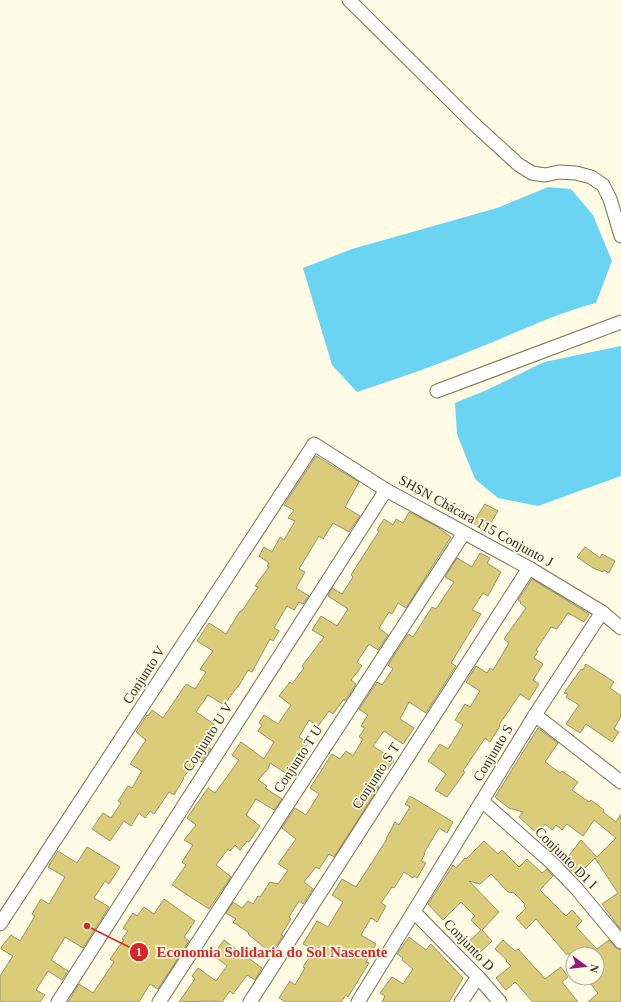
<svg xmlns="http://www.w3.org/2000/svg" width="621" height="1002" viewBox="0 0 621 1002" font-family="Georgia,serif">
<rect width="100%" height="100%" fill="#fffbe5"/>
<g fill="#6ad4f2">
<path d="M 548,187 L 571,189 L 593,215 L 612,261 L 596,303 C 557,313 520,331 483,346 C 442,363 400,378 357,392 L 332,365 L 303,268 L 352,249 L 497,208 Z"/>
<polygon points="621,346 621,476 538,506 498,498 475,479 457,434 455,403 489,389 544,362"/>
</g>
<g fill="#dacc78" stroke="#97916f">
<polygon points="316,456 359,482 345,507 360,516 349,532 333,523 323,539 319,536 299,569 305,572 296,588 309,596 303,604 299,602 294,610 287,606 274,628 279,631 273,641 270,639 252,672 248,670 238,687 237,687 224,705 208,695 196,712 214,724 201,743 211,749 202,762 197,759 183,778 184,778 174,795 169,792 154,814 150,811 145,818 139,813 131,826 124,821 110,841 92,829 103,813 111,818 121,803 118,801 128,786 132,788 142,771 130,764 146,740 136,732 147,715 148,716 152,710 163,718 186,684 195,689 206,672 200,669 213,651 197,641 209,623 226,634 240,611 242,611 258,587 255,586 269,567 267,566 269,563 259,556 264,547 272,552 280,537 284,540 295,521 288,518 294,510 284,505"/>
<polygon points="485,504 498,511 486,531 473,523"/>
<polygon points="409,512 436,526 451,537 406,608 398,603 392,614 389,612 379,628 388,635 378,650 369,644 357,662 362,666 351,680 356,684 345,701 344,699 333,714 329,711 318,726 309,720 299,737 308,743 292,766 296,768 290,776 270,763 268,769 258,780 267,786 265,788 282,799 274,810 256,799 246,815 260,826 249,842 247,841 240,850 235,845 230,851 228,849 216,865 231,877 209,909 172,885 186,865 182,862 193,845 184,840 196,825 187,818 208,788 215,793 232,770 239,760 232,755 241,742 264,759 274,742 258,731 262,725 259,723 264,715 278,724 291,705 279,696 290,682 292,684 304,668 302,666 324,637 312,630 321,616 337,626 348,609 328,596 332,588 342,594 353,577 351,575 379,531 377,530 384,519 393,525 396,519 403,523"/>
<polygon points="585,547 600,558 602,554 615,561 609,573 604,570 603,572 593,568 577,557"/>
<polygon points="480,553 490,558 487,563 501,572 488,596 483,593 472,610 481,614 451,663 456,666 426,713 409,702 400,719 414,728 403,744 384,731 373,746 394,760 388,769 384,766 373,782 379,787 334,857 329,854 319,869 316,867 304,882 313,889 303,904 299,901 289,917 291,919 281,935 283,936 271,953 248,934 249,933 233,922 236,919 226,913 233,902 242,908 248,901 253,904 258,896 260,897 270,882 278,884 288,870 278,864 296,839 282,828 295,808 306,815 319,794 310,788 332,754 340,759 346,751 353,756 363,739 359,737 365,728 361,726 368,715 359,709 377,682 382,685 393,669 388,665 408,634 413,637 432,607 436,609 454,582 445,577 457,558 472,567"/>
<polygon points="532,579 589,614 584,622 568,613 557,629 551,627 536,650 538,651 534,658 543,664 533,680 539,684 529,700 520,694 499,725 500,726 490,742 485,738 463,771 465,772 447,797 435,790 446,774 428,761 440,744 448,749 463,725 455,720 465,704 470,707 480,691 466,682 476,666 487,673 490,668 493,670 509,643 504,639 526,608 520,603 521,602 518,600"/>
<polygon points="586,664 614,682 610,688 621,696 621,716 614,729 619,732 612,742 586,724 580,733 566,724 579,705 566,697 568,694 564,693 581,669 583,670"/>
<polygon points="538,728 558,743 545,762 560,773 562,771 578,782 572,790 589,802 591,800 604,810 603,812 616,822 621,814 621,930 602,904 618,893 595,858 578,875 576,872 574,874 564,862 581,840 597,857 616,838 594,820 583,836 567,824 562,830 556,825 552,830 545,824 538,834 519,817 523,812 509,808 495,797"/>
<polygon points="410,796 453,822 447,833 439,828 424,853 425,854 421,861 426,863 417,878 414,876 413,878 404,872 394,888 392,887 381,903 386,906 377,922 371,918 361,935 376,944 366,962 369,963 348,997 346,995 341,1002 286,1002 279,998 290,981 295,985 305,968 303,967 314,950 303,944 317,921 328,927 343,902 332,895 342,879 356,887 387,839 386,839 395,822 399,825 410,807 405,804"/>
<polygon points="484,841 498,854 502,850 519,867 527,859 542,873 547,869 553,876 540,890 566,916 572,910 582,921 576,927 597,949 609,940 615,947 621,950 621,1002 588,1002 598,993 586,978 597,978 597,954 566,954 536,919 526,929 516,918 526,908 524,906 525,904 514,893 508,892 491,874 480,884 469,881 499,912 482,930 492,941 476,956 465,945 481,930 471,920 475,916 461,902 443,920 428,904 453,865 456,868 465,858 466,859"/>
<polygon points="87,847 120,867 109,884 105,881 94,898 109,907 83,948 65,937 51,960 68,971 62,980 48,971 36,990 45,995 40,1002 0,1002 0,976 13,956 1,949 2,946 11,935 20,941 35,916 32,914 41,899 49,904 65,877 48,867 58,851 77,863"/>
<polygon points="164,899 195,921 184,937 189,941 158,989 150,984 139,1002 68,1002 79,984 93,993 114,962 110,959 124,940 122,939 128,931 123,928 133,913 137,916 144,907 154,914"/>
<polygon points="409,937 426,950 431,944 463,978 449,1002 382,1002 385,996 380,993 392,977 403,984 413,969 402,960 403,958 397,954"/>
<polygon points="224,940 262,968 255,980 247,975 233,994 230,991 222,1002 210,1001 179,1002 195,979 192,976 198,968 216,981 227,966 213,955"/>
<polygon points="503,940 515,951 518,949 545,979 561,967 568,977 562,982 578,1002 533,1002 515,982 506,990 496,978 511,966 506,961 507,960 495,949"/>
</g>
<g fill="none" stroke-linecap="round" stroke-linejoin="round">
<g stroke="#787352" stroke-width="15">
<g id="street">
<polyline points="349,0 473,123 519,165 532,173 545,175 559,172 576,173 591,177 603,185 610,199 621,236"/>
<polyline points="437,391 621,322"/>
<polyline points="535,715 621,782"/>
<polyline points="482,801 552,863 576,888 621,942"/>
<polyline points="414,912 478,977 500,1002"/>
<polyline points="0,924 314,444 386,490 529,568 602,612 621,628"/>
<polyline points="58,1002 386,490"/>
<polyline points="159,1002 464,533"/>
<polyline points="250,1002 529,568"/>
<polyline points="358,1002 535,715 602,612"/>
<polyline points="461,1002 478,977"/>
</g>
</g>
<use href="#street" stroke="#fff" stroke-width="13"/>
</g>
<g text-anchor="middle" dominant-baseline="central" stroke-width="3.5" stroke-linejoin="round" paint-order="stroke">
<g font-size="14" fill="#323022" stroke="#fffbe5">
<text transform="translate(476 521) rotate(29)">SHSN Chácara 115 Conjunto J</text>
<text transform="translate(144 675) rotate(-57)">Conjunto V</text>
<text transform="translate(208 737) rotate(-57)">Conjunto U V</text>
<text transform="translate(493 753) rotate(-59)">Conjunto S</text>
<text transform="translate(298 759) rotate(-57)">Conjunto T U</text>
<text transform="translate(376 776) rotate(-57)">Conjunto S T</text>
<text transform="translate(566 858) rotate(45)">Conjunto D1 I</text>
<text transform="translate(469 945) rotate(46)">Conjunto D</text>
</g>
</g>
<path fill="none" stroke="#d62828" stroke-width="1.5" d="M87 926L139 952"/>
<g fill="#d62828" stroke="#fffbe5" stroke-width="1.5">
<circle cx="87" cy="926" r="4"/>
<circle cx="139" cy="952" r="10"/>
</g>
<g font-size="12" text-anchor="middle" font-weight="bold" fill="#fff">
<text x="139" y="956">1</text>
</g>
<g font-size="15" text-anchor="middle" font-weight="bold" fill="#d62828" stroke="#fffbe5" stroke-width="3.5" stroke-linejoin="round" paint-order="stroke">
<text x="272" y="957">Economia Solidaria do Sol Nascente</text>
</g>
<g transform="translate(585 966) rotate(105)"><circle r="19" fill="#fffbe5" stroke="#adaa97"/>
<path d="M0-3L7 15L0 10L-7 15Z" fill="#8e1a7b"/>
<text y="-6" font-size="11" font-weight="bold" text-anchor="middle" fill="#323022">N</text>
</g>
</svg>
